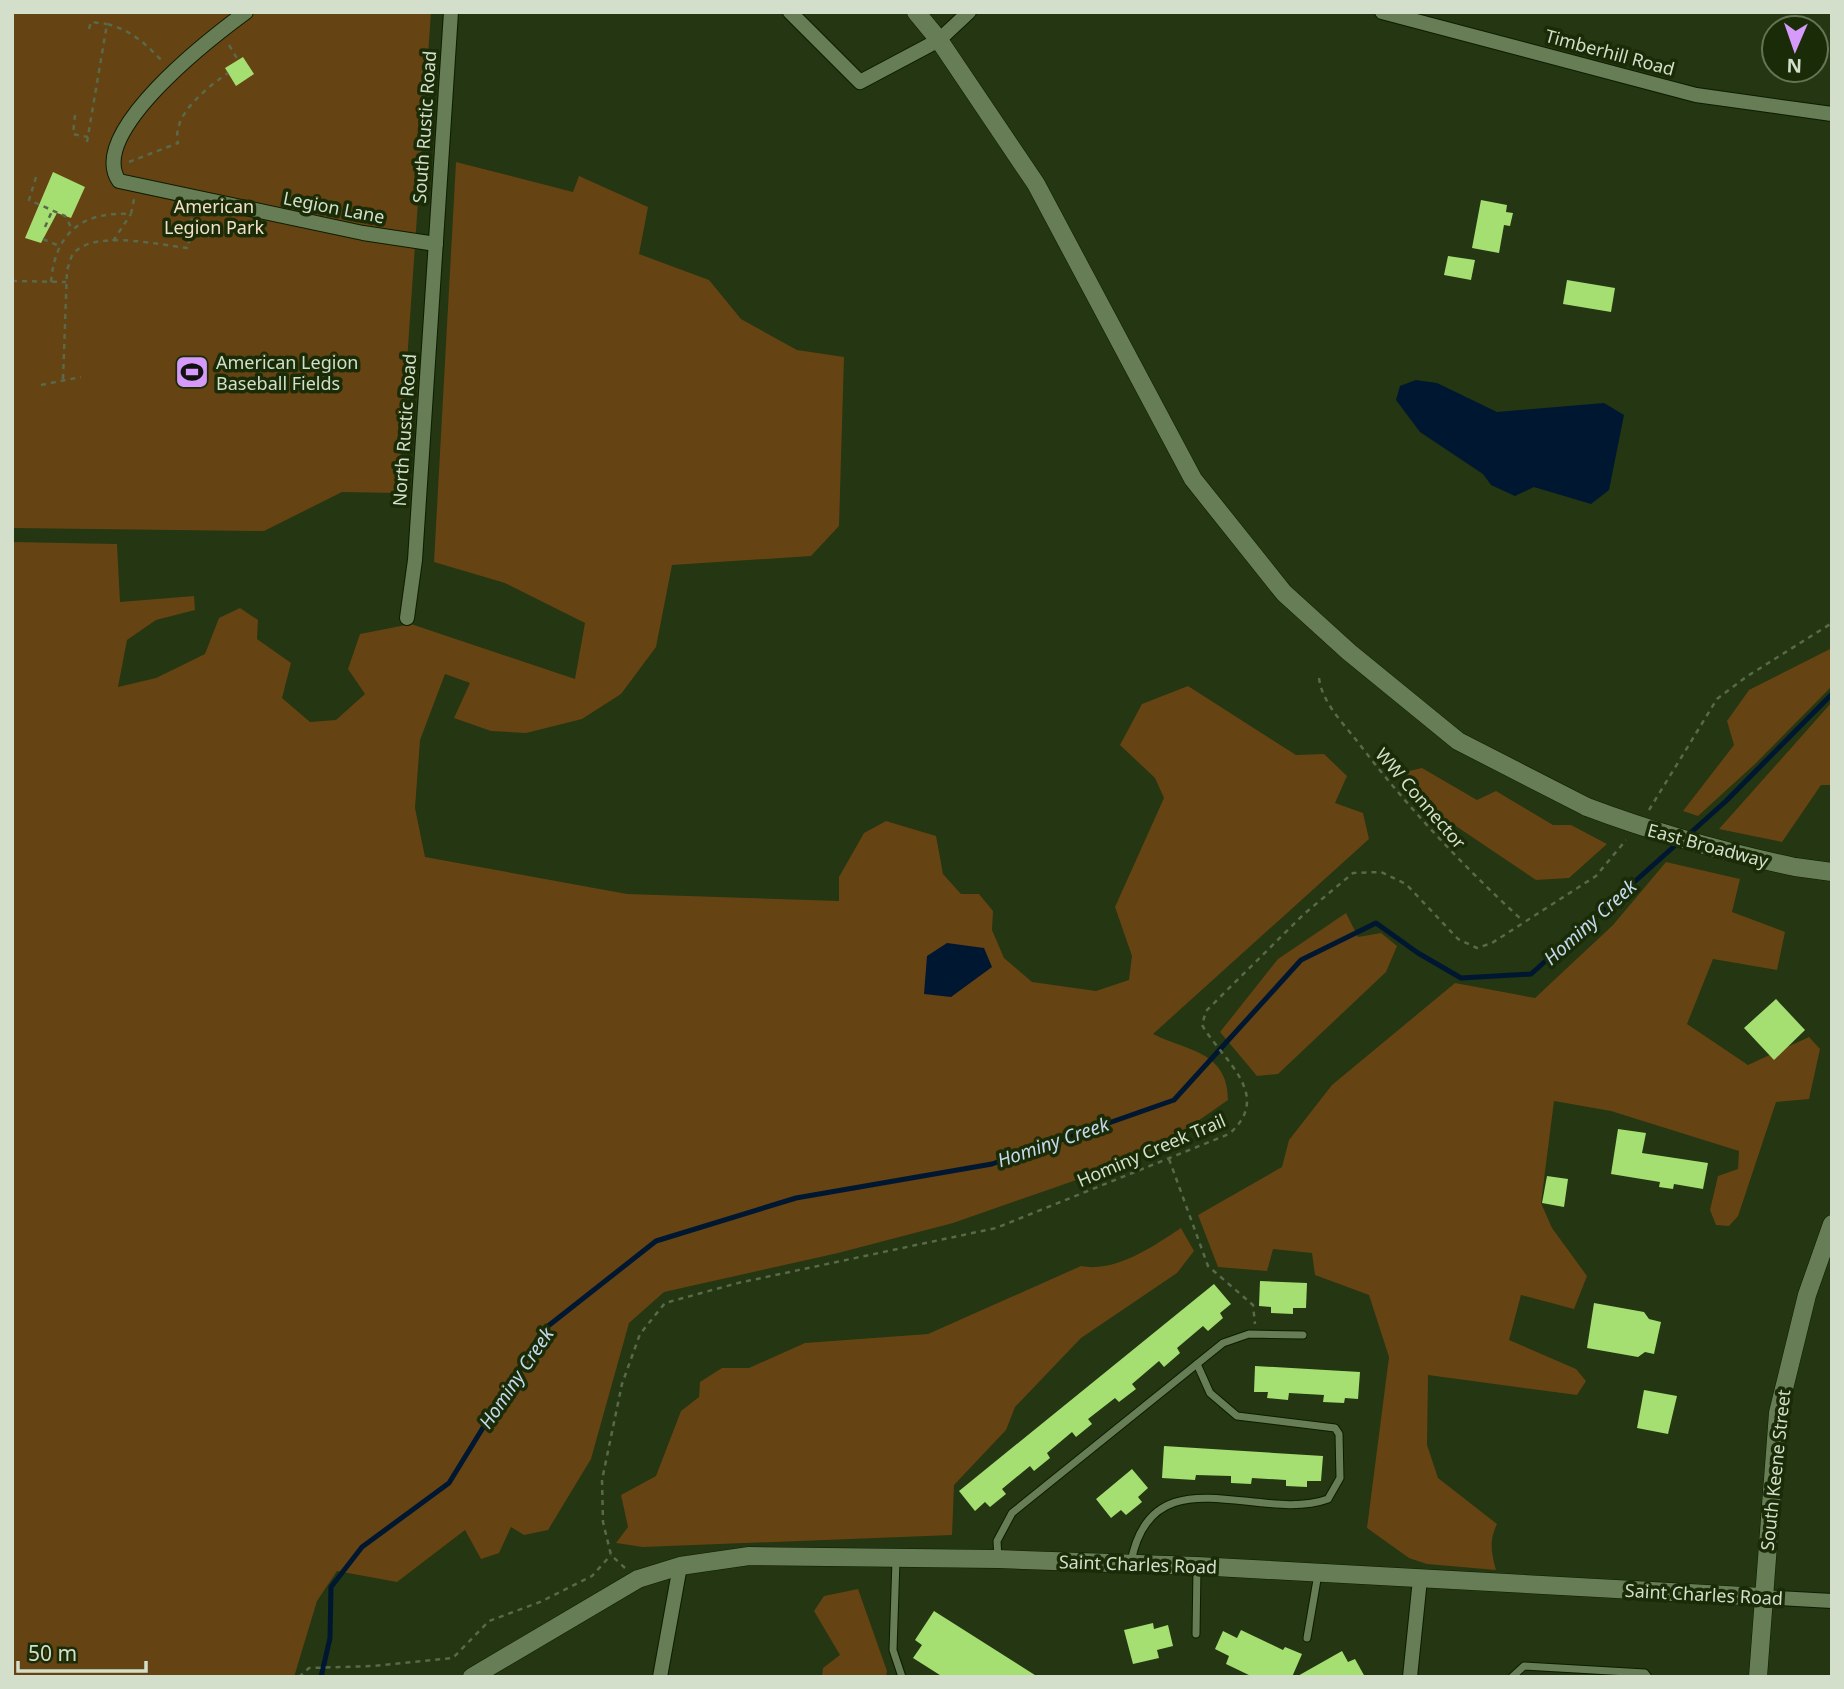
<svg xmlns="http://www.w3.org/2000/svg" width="1844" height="1689" viewBox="0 0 1844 1689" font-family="'Noto Sans',sans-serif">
<rect width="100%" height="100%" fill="#243612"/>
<g fill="#664312">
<polygon points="12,12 431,12 398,493 342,492 264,531 12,528"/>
<path d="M 456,162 L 573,192 L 579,176 L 648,207 L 639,254 L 709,280 L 741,319 L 797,350 L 844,357 L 839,526 L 811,556 L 672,565 L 656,647 L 621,694 L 582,719 L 526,733 L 491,731 L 454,718 L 470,683 L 445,674 L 420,740 L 415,808 L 425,857 L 627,894 L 839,901 L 839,877 L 864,833 L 886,821 L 936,836 L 943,874 L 961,894 L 979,894 L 993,911 L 992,930 L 1004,958 L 1032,982 L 1096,991 L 1129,980 L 1132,956 L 1115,907 L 1164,798 L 1155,778 L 1120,745 L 1142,704 L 1188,686 L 1296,755 L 1324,754 L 1347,776 L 1335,803 L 1363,813 L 1369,839 L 1153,1034 C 1187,1051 1228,1051 1228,1100 L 1162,1146 L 1085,1177 L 953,1223 L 838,1253 L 664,1292 L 629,1323 L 591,1459 L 548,1530 L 524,1535 L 511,1527 L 499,1553 L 481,1559 L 465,1530 L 397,1582 L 337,1571 L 317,1601 L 294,1677 L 12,1677 L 12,542 L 117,544 L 120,602 L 194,596 L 195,610 L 156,620 L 127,640 L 118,687 L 156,678 L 205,654 L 219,618 L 240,608 L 258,620 L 257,639 L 291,663 L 282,698 L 310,722 L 336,720 L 365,694 L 348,669 L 360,634 L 411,624 L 575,679 L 585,623 L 505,583 L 434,562 Z"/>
<polygon points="1832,648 1832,686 1755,764 1698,816 1683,811 1734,745 1727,721 1749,690"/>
<polygon points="1832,702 1832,785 1821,785 1782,842 1719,829"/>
<polygon points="1422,768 1477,800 1496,791 1553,825 1571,825 1607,844 1569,878 1536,880 1432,810 1405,772"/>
<path d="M 1666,862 L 1740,879 L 1732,912 L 1785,932 L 1777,970 L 1713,959 L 1687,1024 L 1748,1065 L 1809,1037 L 1820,1049 L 1809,1099 L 1776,1102 L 1738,1216 L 1729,1226 L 1716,1225 L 1710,1210 L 1718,1176 L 1738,1169 L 1739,1151 L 1611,1111 L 1554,1101 L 1541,1203 L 1552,1228 L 1587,1276 L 1574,1309 L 1521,1295 L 1509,1340 L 1576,1369 L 1586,1381 L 1577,1395 L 1428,1375 L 1427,1445 L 1438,1478 L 1497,1524 C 1489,1541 1491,1552 1496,1570 L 1427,1564 L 1409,1558 L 1367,1528 L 1389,1357 L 1369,1295 L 1315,1275 L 1312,1253 L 1273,1249 L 1267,1271 L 1218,1267 L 1198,1215 L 1282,1167 L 1289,1140 L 1332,1085 L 1455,983 L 1535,998 L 1613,925 Z"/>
<polygon points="1346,913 1358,937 1381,933 1397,946 1386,972 1278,1074 1257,1076 1220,1032 1278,959"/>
<path d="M 1181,1228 L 1194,1251 L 1177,1273 L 1081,1338 L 1015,1407 L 1006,1430 L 954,1485 L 952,1535 L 643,1547 L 616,1543 L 628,1527 L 621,1495 L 656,1476 L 681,1411 L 699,1397 L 700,1382 L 722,1368 L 749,1368 L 805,1343 L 928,1334 L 1081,1266 C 1115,1273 1154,1246 1181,1228 Z"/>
<polygon points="858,1589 887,1671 886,1677 822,1677 823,1668 840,1655 814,1611 824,1596"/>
</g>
<g fill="#001731">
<polygon points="1416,380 1437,383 1497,412 1604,403 1624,415 1609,490 1591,504 1534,487 1515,496 1491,485 1483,474 1420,432 1396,400 1400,386"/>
<polygon points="947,943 984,948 992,967 951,997 924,994 927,956"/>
</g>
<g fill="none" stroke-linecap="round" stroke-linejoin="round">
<g stroke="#001731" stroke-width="5">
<polyline points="1687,836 1726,801 1832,694"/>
<polyline points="321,1677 330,1638 331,1587 362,1547 449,1483 543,1330 656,1241 796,1198 992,1164 1174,1100 1301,960 1376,923 1418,953 1461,978 1531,974 1679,842"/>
</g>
</g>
<g fill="#a5df72">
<polygon points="243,57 254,74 236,86 225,68"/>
<polygon points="53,172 85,187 71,218 57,213 41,243 25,238"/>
<polygon points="1481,200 1507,205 1506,212 1513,213 1510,226 1504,225 1499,253 1472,248"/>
<polygon points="1448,256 1475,260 1471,280 1444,275"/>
<polygon points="1567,280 1615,288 1611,312 1563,304"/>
<polygon points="1776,999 1805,1030 1774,1060 1744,1028"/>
<polygon points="1618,1129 1646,1133 1642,1153 1708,1163 1703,1189 1674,1184 1673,1189 1659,1187 1660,1182 1611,1174"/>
<polygon points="1547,1176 1568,1179 1564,1207 1542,1203"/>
<polygon points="1260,1281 1307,1283 1306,1308 1293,1308 1293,1314 1271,1313 1271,1307 1259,1306"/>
<polygon points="1214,1284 1231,1304 1220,1313 1223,1318 1208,1331 1203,1326 1177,1348 1180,1353 1164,1367 1159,1361 1132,1384 1136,1389 1119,1402 1115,1398 1088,1419 1092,1424 1076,1437 1072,1432 1047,1453 1050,1458 1034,1471 1030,1466 1002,1489 1006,1494 990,1507 985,1502 975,1511 959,1491"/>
<polygon points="1594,1303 1644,1312 1649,1319 1661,1322 1654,1354 1645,1352 1638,1357 1587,1348"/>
<polygon points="1255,1366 1360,1372 1358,1399 1345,1398 1344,1403 1323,1402 1324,1395 1289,1393 1288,1400 1267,1398 1268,1392 1254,1392"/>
<polygon points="1644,1390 1677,1396 1668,1434 1637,1428"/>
<polygon points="1164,1446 1323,1456 1321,1481 1307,1481 1307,1487 1286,1486 1286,1480 1252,1478 1251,1484 1231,1483 1231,1476 1196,1475 1195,1480 1162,1478"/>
<polygon points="1132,1469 1148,1488 1138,1497 1142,1502 1126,1515 1121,1510 1111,1518 1096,1499"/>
<polygon points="934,1611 1038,1677 943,1677 913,1658 922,1645 915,1640"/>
<polygon points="1153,1623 1154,1629 1168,1625 1173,1646 1157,1650 1159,1658 1133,1664 1124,1630"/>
<polygon points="1241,1630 1283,1650 1285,1647 1302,1654 1292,1677 1253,1677 1226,1664 1229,1656 1215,1649 1223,1631 1237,1638"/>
<polygon points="1342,1651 1348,1662 1355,1659 1365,1677 1296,1677"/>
</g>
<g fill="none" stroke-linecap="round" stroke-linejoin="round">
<g stroke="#0c1d00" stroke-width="9">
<g id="lane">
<polyline points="998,1558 997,1541 1012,1513 1223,1343 1249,1334 1303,1335"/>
<polyline points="896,1560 893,1650 902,1677"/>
<path d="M 1131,1562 C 1152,1451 1260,1524 1328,1499 L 1340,1478 L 1339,1434 L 1335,1428 L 1237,1416 L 1210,1393 L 1197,1364"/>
<polyline points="1196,1634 1197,1568"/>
<polyline points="1307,1638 1318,1574"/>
<polyline points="1512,1677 1524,1666 1645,1673 1648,1677"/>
</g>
</g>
<g stroke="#0c1d00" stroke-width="16">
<g id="street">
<path d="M 246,12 C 212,37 86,133 119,181 L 363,233 L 436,244"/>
<polyline points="790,12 860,82 939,40 969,12"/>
<polyline points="1382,12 1696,95 1832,114"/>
<polyline points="407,618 415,560 451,12"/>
<polyline points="1762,1597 1832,1601"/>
<polyline points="660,1677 680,1566"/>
<polyline points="1410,1677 1420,1579"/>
</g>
</g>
<g stroke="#0c1d00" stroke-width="19">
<g id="secondary">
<polyline points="916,12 939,40 1036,184 1193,479 1284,593 1349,652 1458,741 1587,807"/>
<polyline points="1795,867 1832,872"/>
<polyline points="472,1677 638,1579 680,1566 749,1556 998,1559 1197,1566 1762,1597"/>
<polyline points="1758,1677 1778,1413 1807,1295 1832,1224"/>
</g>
</g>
<g stroke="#596949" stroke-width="2.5" stroke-dasharray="5 5" stroke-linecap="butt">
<polyline points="89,29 91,22 107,24"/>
<polyline points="229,45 238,60"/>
<polyline points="75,115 73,134 88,137"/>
<path d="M 87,142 L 107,24 C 131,30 146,44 163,62"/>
<path d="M 129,162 L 178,143 C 171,115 208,87 228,73"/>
<polyline points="36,177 29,200 65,216 72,229"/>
<polyline points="45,227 52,211"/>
<polyline points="43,239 59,246"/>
<polyline points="113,241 131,214"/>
<polyline points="12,281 66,282"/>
<path d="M 51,282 C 55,233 82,211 131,214 L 134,199"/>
<path d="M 63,379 L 67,270 C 69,266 70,258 73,254 C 93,229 159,245 188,248 L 193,212"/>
<polyline points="41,385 81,377"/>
<path d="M 1319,678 C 1322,702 1342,722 1357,741 C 1407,807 1462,865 1523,921"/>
<polyline points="1649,810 1717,699 1746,677 1832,623"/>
<polyline points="1169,1159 1208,1266 1253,1305 1255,1324"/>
<path d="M 625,1568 L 611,1555 L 603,1522 L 602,1480 L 622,1384 L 640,1334 L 665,1303 L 738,1283 L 996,1228 L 1229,1134 C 1274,1095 1223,1061 1202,1025 L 1206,1011 L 1304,914 L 1353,873 L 1381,872 L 1406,884 L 1458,939 L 1477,948 L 1492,943 L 1596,876 L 1626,840"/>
<polyline points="299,1677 309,1668 374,1666 453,1658 489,1621 540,1602 592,1576 611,1555"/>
</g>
<use href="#lane" stroke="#677d55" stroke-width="7"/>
<use href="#street" stroke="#677d55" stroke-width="14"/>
<use href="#secondary" stroke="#677d55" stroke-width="18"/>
<g stroke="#0c1d00" stroke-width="19" stroke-linecap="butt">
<path id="secondary-bridge" d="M 1587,807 C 1656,833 1724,852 1795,867"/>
</g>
<use href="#secondary-bridge" stroke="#677d55" stroke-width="18"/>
</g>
<defs>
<g id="stadium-square" transform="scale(1.75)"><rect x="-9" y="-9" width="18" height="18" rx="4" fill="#d69bfa" stroke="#1a2c07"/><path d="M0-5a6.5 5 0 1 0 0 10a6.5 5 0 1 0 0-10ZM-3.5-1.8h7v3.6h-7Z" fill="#111"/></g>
</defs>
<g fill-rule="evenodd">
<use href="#stadium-square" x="192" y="372"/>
</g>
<g text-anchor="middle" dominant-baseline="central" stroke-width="7" stroke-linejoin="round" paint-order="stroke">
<g font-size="18" fill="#d3dfca" stroke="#1a2c07">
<text transform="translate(1610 52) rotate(15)">Timberhill Road</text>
<text transform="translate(424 127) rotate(-86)">South Rustic Road</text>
<text transform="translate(334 207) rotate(11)">Legion Lane</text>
<text transform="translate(404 430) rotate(-86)">North Rustic Road</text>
<text transform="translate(1421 798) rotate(49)">WW Connector</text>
<text transform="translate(1708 845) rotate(15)">East Broadway</text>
<text transform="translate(1151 1150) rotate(-23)">Hominy Creek Trail</text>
<text transform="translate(1775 1470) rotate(-84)">South Keene Street</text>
<text transform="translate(1138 1564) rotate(2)">Saint Charles Road</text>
<text transform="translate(1704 1594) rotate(3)">Saint Charles Road</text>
</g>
<g font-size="18" fill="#f3e0ca" stroke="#1a2c07">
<text x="214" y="206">American<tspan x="214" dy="21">Legion Park</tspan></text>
</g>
<g font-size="18" fill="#d3dfca" stroke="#1a2c07" text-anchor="start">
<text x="216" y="362">American Legion<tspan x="216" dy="21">Baseball Fields</tspan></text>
</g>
<g font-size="19" font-style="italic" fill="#c5d8ed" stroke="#1a2c07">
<text transform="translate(1590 922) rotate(-42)">Hominy Creek</text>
<text transform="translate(1053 1142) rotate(-19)">Hominy Creek</text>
<text transform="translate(516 1378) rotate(-56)">Hominy Creek</text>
</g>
</g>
<rect width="1844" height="1689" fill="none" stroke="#d3dfca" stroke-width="28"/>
<g transform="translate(1795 49) rotate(182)"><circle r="33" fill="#1a2c07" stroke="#647455" stroke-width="2"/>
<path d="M0-5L12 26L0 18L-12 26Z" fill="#d69bfa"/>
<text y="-10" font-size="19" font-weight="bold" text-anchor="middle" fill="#d3dfca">N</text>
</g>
<path d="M18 1661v10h128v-10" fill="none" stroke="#d3dfca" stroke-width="3.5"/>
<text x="28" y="1661" font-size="21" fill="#d3dfca" stroke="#1a2c07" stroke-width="5" paint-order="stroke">50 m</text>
</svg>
